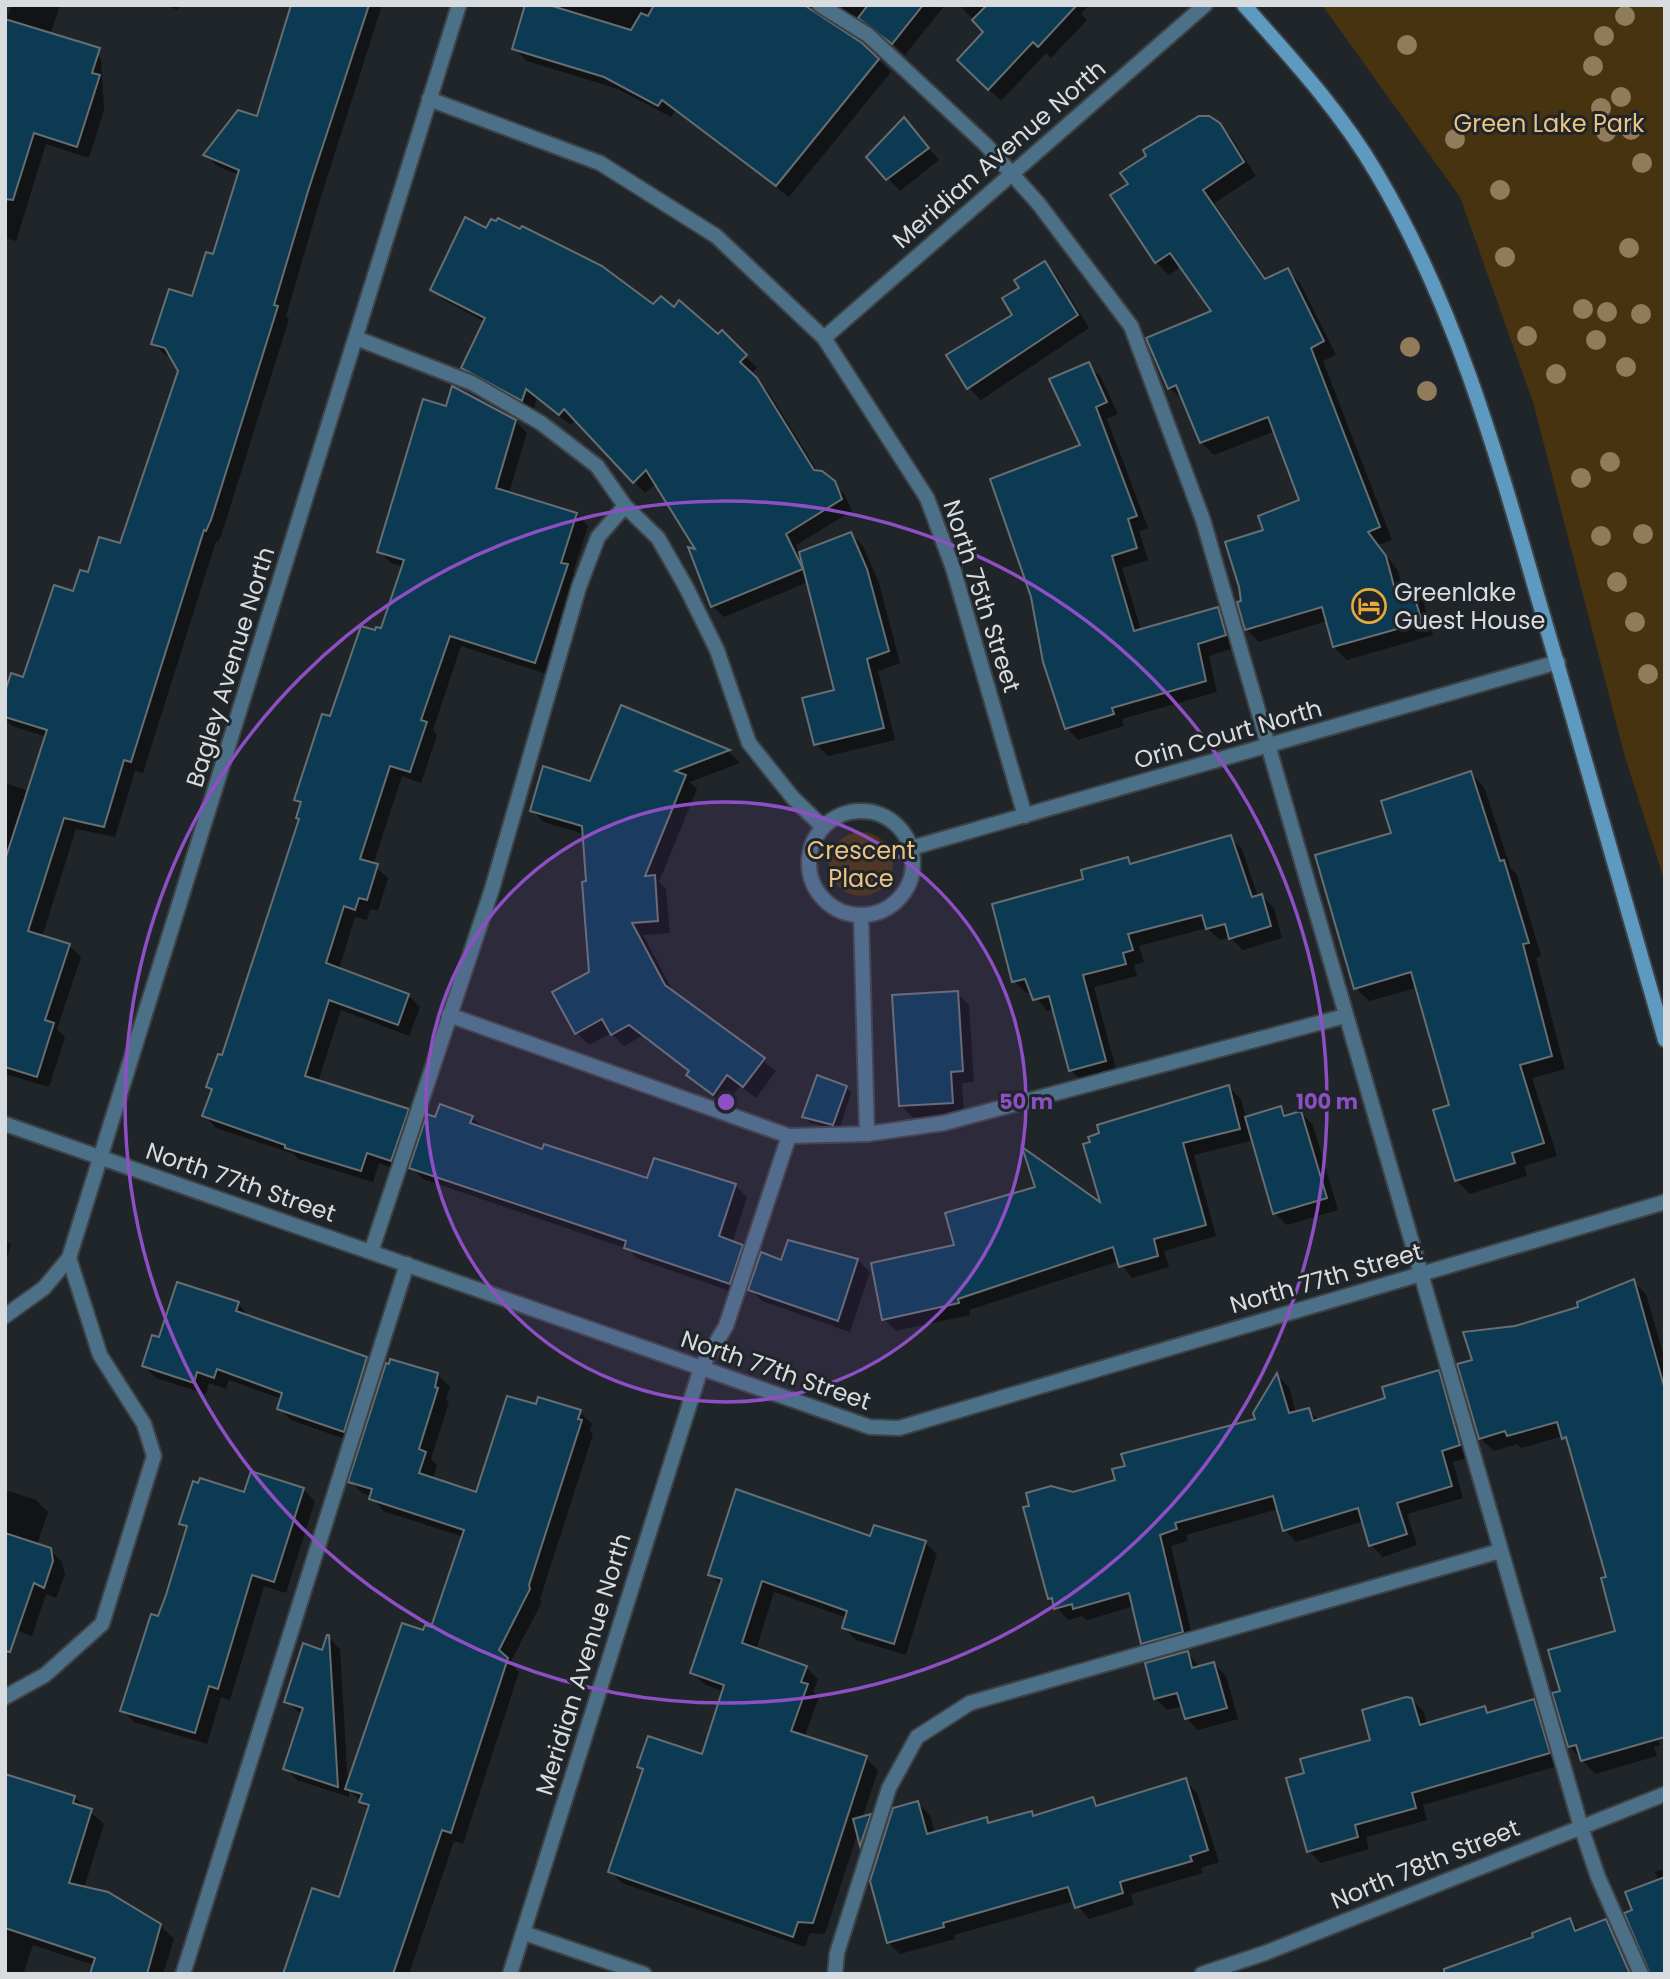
<svg xmlns="http://www.w3.org/2000/svg" width="1670" height="1979" viewBox="0 0 1670 1979" font-family="Poppins,sans-serif">
<rect width="100%" height="100%" fill="#202529"/>
<g fill="#473310">
<polygon points="1322,5 1665,5 1665,882 1625,757 1533,402 1460,197"/>
<circle cx="861" cy="864" r="32"/>
</g>
<g fill="#0007">
<polygon points="12,5 60,5 51,32 89,47 101,59 104,110 89,158 46,144 16,241 5,238 5,25"/>
<polygon points="166,5 179,5 178,10"/>
<polygon points="293,5 382,5 320,200 286,316 289,319 222,533 218,542 216,541 143,773 135,771 115,837 76,829 42,937 69,946 81,957 57,1029 65,1037 49,1087 5,1074 5,783 29,791 47,737 12,726 5,719 5,697 24,679 89,574 121,546 180,371 173,357 165,355 153,343 193,298 214,256 239,175 217,166 206,155 258,118"/>
<polygon points="529,5 945,5 905,55 888,39 839,9 829,8 822,17 861,44 891,72 789,197 675,111 671,117 618,89 527,61 514,48"/>
<polygon points="959,5 1089,5 1081,14 1087,20 1051,58 1046,53 1001,101 971,73 986,32"/>
<polygon points="904,119 939,160 900,191 868,157"/>
<polygon points="1219,124 1232,138 1256,176 1214,203 1268,280 1287,270 1300,283 1336,355 1323,361 1392,540 1379,545 1398,571 1403,589 1410,587 1423,600 1433,635 1347,660 1334,647 1327,621 1259,642 1246,629 1243,602 1265,531 1302,501 1275,431 1214,455 1201,442 1184,400 1169,388 1213,312 1182,266 1169,275 1156,262"/>
<polygon points="1045,263 1057,276 1089,328 981,400 969,388 949,355 1014,315 1022,288"/>
<polygon points="432,289 674,309 718,336 722,333 757,368 750,374 768,391 818,472 845,495 852,511 796,545 799,553 851,534 863,546 879,583 900,663 878,671 895,740 828,756 816,744 836,691 808,582 724,617 712,606 699,552 656,483 645,493 576,419 571,425 537,399 533,411 474,379 463,368 485,322 444,300"/>
<polygon points="1088,364 1100,376 1118,414 1107,419 1148,528 1139,531 1148,560 1122,568 1141,630 1218,609 1230,621 1237,647 1209,656 1217,692 1122,719 1124,726 1078,740 1067,728 1036,625 1033,597 1083,446"/>
<polygon points="447,408 515,421 527,433 509,493 576,514 588,526 573,572 578,578 546,674 461,646 433,730 437,735 421,783 402,776 373,865 388,878 378,911 370,909 367,920 355,917 339,969 408,995 420,1007 409,1036 341,1010 318,1082 408,1110 419,1122 403,1172 379,1163 373,1182 298,1159 294,1154 216,1128 205,1116 213,1092 208,1087 223,1058 301,820 302,806 296,799 332,719 376,633 383,631 403,567 391,563 379,551"/>
<polygon points="622,707 729,752 740,763 690,782 697,789 659,882 666,889 670,933 643,935 674,993 776,1071 756,1098 740,1086 725,1105 700,1087 688,1075 690,1072 642,1036 624,1046 611,1033 589,1045 577,1033 590,973 584,834 544,822 532,810 591,783"/>
<polygon points="1470,773 1484,787 1511,869 1517,875 1541,956 1536,958 1565,1069 1532,1078 1557,1156 1524,1166 1527,1176 1470,1194 1456,1180 1451,1107 1416,988 1369,1001 1356,988 1393,834"/>
<polygon points="1230,837 1242,849 1258,897 1262,896 1274,908 1282,938 1243,950 1230,937 1220,940 1207,928 1139,946 1144,962 1134,965 1137,976 1094,987 1117,1073 1083,1082 1071,1070 1054,1009 1047,1011 1032,992 1026,993 1014,981 1085,880 1128,859 1134,865"/>
<polygon points="957,993 969,1005 974,1082 962,1083 964,1114 913,1118 901,1105"/>
<polygon points="846,1087 851,1093 839,1130 810,1123 804,1117"/>
<polygon points="1229,1087 1241,1099 1246,1119 1281,1108 1289,1116 1301,1113 1313,1125 1338,1210 1287,1225 1275,1213 1254,1140 1194,1155 1216,1236 1164,1251 1169,1267 1132,1278 1119,1261 969,1310 970,1315 896,1331 884,1319 956,1246 1103,1207"/>
<polygon points="472,1117 484,1129 543,1151 648,1181 735,1185 747,1197 732,1243 742,1247 754,1259 742,1295 638,1259 628,1249 423,1179 411,1167 436,1119"/>
<polygon points="5,1239 11,1245 5,1263"/>
<polygon points="858,1260 870,1272 850,1332 762,1301 750,1289 782,1262"/>
<polygon points="1633,1281 1646,1294 1665,1360 1665,1732 1656,1734 1660,1745 1654,1747 1657,1756 1595,1774 1570,1747 1562,1692 1617,1632 1609,1578 1570,1445 1563,1436 1521,1448 1517,1444 1494,1451 1480,1438 1474,1361 1515,1327 1580,1308"/>
<polygon points="238,1303 250,1318 366,1359 379,1371 356,1443 291,1420 279,1408 282,1399 229,1380 226,1389 209,1383 206,1394 156,1378 144,1366 160,1340"/>
<polygon points="1438,1372 1450,1384 1471,1457 1453,1462 1463,1498 1407,1514 1417,1545 1383,1557 1371,1545 1364,1521 1296,1542 1285,1530 1278,1509 1186,1535 1188,1541 1171,1546 1194,1644 1154,1655 1143,1643 1134,1606 1087,1620 1082,1616 1068,1620 1049,1598 1073,1494 1118,1481 1257,1420 1277,1376 1289,1387 1296,1413 1308,1410 1320,1421 1387,1399"/>
<polygon points="438,1375 450,1387 446,1399 449,1402 431,1459 437,1465 433,1479 477,1494 537,1406 580,1412 592,1424 590,1430 593,1434 540,1599 542,1602 510,1663 519,1672 463,1844 454,1841 409,1974 286,1974 340,1900 370,1810 349,1790 349,1797 297,1780 285,1768 302,1715 286,1701 323,1652 329,1638 340,1649 348,1785 424,1633 432,1629 464,1537 383,1511 371,1496 362,1493 350,1481"/>
<polygon points="303,1489 315,1501 286,1593 264,1586 230,1700 221,1697 207,1744 134,1722 122,1710 159,1618 188,1530 181,1523"/>
<polygon points="5,1490 36,1500 48,1512 37,1545 50,1550 62,1562 65,1574 56,1598 46,1594 32,1636 9,1627 5,1635"/>
<polygon points="871,1538 925,1543 937,1554 906,1655 856,1640 844,1628 847,1618 774,1592 756,1650 806,1667 818,1679 813,1692 819,1697 804,1738 866,1758 878,1770 825,1934 810,1933 805,1947 622,1883 610,1871 644,1772 639,1767 703,1756 724,1692 704,1684 692,1672 722,1586 710,1574"/>
<polygon points="1187,1652 1200,1668 1214,1664 1226,1676 1238,1719 1198,1730 1186,1718 1183,1706 1167,1710 1155,1698"/>
<polygon points="1411,1699 1424,1712 1427,1725 1484,1708 1491,1714 1533,1701 1546,1713 1561,1765 1423,1805 1427,1820 1366,1837 1369,1849 1321,1863 1309,1851 1306,1775 1372,1741"/>
<polygon points="8,1777 75,1798 104,1824 84,1888 160,1925 174,1939 163,1974 92,1974 94,1965 33,1945 23,1974 5,1974 5,1785"/>
<polygon points="1185,1780 1197,1793 1219,1862 1201,1868 1203,1873 1131,1894 1134,1905 1089,1919 1074,1901 954,1935 955,1939 900,1954 888,1942 918,1803 930,1815 935,1834 986,1819 992,1824 1031,1813 1035,1817 1093,1799 1101,1807"/>
<polygon points="1665,1869 1665,1974 1634,1911 1659,1881 1655,1872"/>
<polygon points="1570,1920 1580,1931 1606,1922 1618,1934 1637,1974 1435,1974 1535,1939"/>
</g>
<g fill="#0c3a52" stroke="#676e72" stroke-width="2">
<polygon points="291,5 369,5 309,188 274,305 278,306 211,520 206,531 204,530 131,762 124,760 104,827 64,818 28,931 70,944 45,1020 54,1023 37,1077 5,1067 5,860 47,730 5,717 5,692 11,673 23,677 54,585 73,591 80,570 88,572 99,537 120,543 178,371 165,348 151,344 169,289 192,296 206,252 213,254 239,170 203,155 238,110 257,116"/>
<polygon points="525,5 549,5 631,30 641,13 648,16 654,5 804,5 862,43 879,59 776,186 662,100 658,106 604,77 512,49"/>
<polygon points="868,5 923,5 892,44 858,18"/>
<polygon points="987,5 1077,5 1038,47 1033,42 988,90 957,60 983,32 972,20"/>
<polygon points="5,19 100,48 92,73 100,75 77,147 34,133 13,200 5,199"/>
<polygon points="1199,116 1209,116 1220,123 1244,162 1203,190 1265,279 1288,268 1324,341 1311,348 1380,527 1368,532 1386,556 1395,590 1411,585 1422,622 1333,647 1322,607 1245,630 1237,602 1241,601 1239,587 1225,542 1263,530 1258,516 1299,500 1268,417 1200,443 1176,385 1168,389 1146,338 1211,311 1170,253 1155,263 1110,195 1128,184 1120,173 1146,156 1143,150"/>
<polygon points="904,117 929,148 886,180 866,157"/>
<polygon points="465,217 486,228 491,219 496,221 498,218 520,229 522,226 602,266 653,304 661,296 674,307 679,300 718,334 722,330 747,355 740,362 757,378 814,470 822,471 835,481 842,499 786,534 803,569 711,607 688,547 695,549 646,470 633,483 564,409 559,415 526,389 522,401 461,368 485,318 430,290"/>
<polygon points="1045,261 1078,315 967,389 946,355 1012,315 1002,298 1019,288 1014,280"/>
<polygon points="1089,362 1107,402 1096,407 1137,516 1128,519 1137,548 1112,556 1134,631 1218,607 1226,635 1198,644 1206,681 1112,708 1114,714 1065,729 1043,662 1031,597 990,479 1080,445 1049,379"/>
<polygon points="452,386 516,420 496,488 577,513 561,563 568,564 535,663 450,636 421,720 427,722 410,772 390,766 360,859 378,864 367,900 359,898 355,910 344,906 326,963 409,994 398,1025 329,1000 305,1076 409,1109 391,1161 367,1153 361,1171 285,1148 285,1145 202,1116 212,1089 206,1087 218,1054 222,1055 299,819 296,818 301,802 294,800 322,714 330,716 361,626 375,630 376,627 381,628 404,560 377,552 423,399 446,406"/>
<polygon points="851,532 867,569 889,651 867,659 884,728 814,745 802,698 834,690 799,552"/>
<polygon points="621,705 730,750 675,771 686,775 645,876 655,875 658,921 632,923 665,985 765,1058 743,1087 727,1075 713,1095 686,1075 689,1071 629,1025 611,1035 602,1019 575,1034 552,992 589,972 582,882 586,881 582,826 530,811 543,766 590,781"/>
<polygon points="1471,771 1500,861 1504,860 1529,943 1523,944 1552,1056 1520,1065 1544,1143 1512,1153 1515,1163 1455,1181 1433,1110 1449,1105 1411,972 1354,989 1315,855 1391,833 1381,801"/>
<polygon points="1231,835 1252,897 1262,894 1271,926 1229,939 1225,924 1206,929 1202,915 1128,934 1133,950 1123,953 1126,964 1083,975 1106,1061 1069,1071 1049,996 1033,1000 1025,979 1012,982 992,904 1083,879 1081,870 1128,857 1130,864"/>
<polygon points="958,991 963,1071 951,1072 953,1103 899,1106 892,995"/>
<polygon points="817,1075 847,1086 833,1125 802,1117"/>
<polygon points="1229,1085 1240,1129 1183,1143 1206,1225 1154,1239 1158,1256 1119,1267 1113,1247 958,1299 959,1303 882,1320 871,1263 954,1245 945,1213 1035,1187 1022,1147 1100,1202 1083,1144 1090,1142 1088,1137 1099,1133 1097,1125"/>
<polygon points="440,1104 473,1116 470,1123 542,1149 544,1144 647,1178 654,1158 736,1184 719,1236 743,1245 730,1284 624,1248 626,1241 409,1168 427,1114 435,1117"/>
<polygon points="1281,1106 1284,1116 1301,1111 1327,1198 1273,1214 1245,1117"/>
<polygon points="788,1240 858,1259 838,1321 748,1290 761,1252 781,1260"/>
<polygon points="1634,1279 1665,1390 1665,1737 1581,1761 1576,1745 1568,1747 1552,1693 1560,1691 1548,1650 1615,1631 1601,1578 1606,1577 1566,1437 1562,1439 1557,1422 1507,1436 1505,1431 1479,1439 1457,1364 1472,1360 1463,1332 1515,1326 1578,1307 1577,1302"/>
<polygon points="177,1282 239,1302 236,1311 367,1357 344,1432 277,1409 282,1393 217,1369 214,1378 197,1372 194,1383 142,1366 152,1335 159,1337"/>
<polygon points="390,1359 438,1373 435,1387 438,1388 419,1449 426,1452 419,1473 476,1492 507,1396 536,1404 538,1397 581,1410 578,1419 582,1420 529,1585 530,1589 499,1650 508,1658 451,1833 442,1830 393,1974 283,1974 312,1888 339,1897 369,1805 359,1802 362,1794 345,1789 402,1623 423,1630 425,1625 431,1627 464,1530 369,1499 372,1489 348,1482 386,1363 389,1364"/>
<polygon points="1439,1370 1460,1445 1442,1451 1452,1486 1397,1503 1407,1534 1369,1546 1358,1508 1283,1531 1273,1496 1175,1523 1177,1529 1160,1535 1183,1632 1141,1644 1129,1593 1073,1609 1072,1604 1054,1609 1052,1598 1048,1599 1023,1507 1029,1506 1026,1493 1051,1486 1073,1492 1115,1480 1112,1469 1125,1466 1121,1454 1255,1419 1253,1413 1277,1373 1289,1413 1309,1408 1313,1421 1385,1398 1382,1387"/>
<polygon points="251,1471 304,1488 274,1582 252,1575 218,1689 209,1686 195,1733 120,1711 151,1614 158,1616 166,1595 187,1526 179,1524 193,1481 198,1483 200,1478 244,1492"/>
<polygon points="736,1489 870,1536 874,1525 926,1541 894,1644 842,1628 847,1611 762,1581 742,1643 807,1666 801,1682 808,1684 791,1731 867,1756 813,1923 798,1922 793,1937 608,1872 643,1769 637,1767 648,1736 702,1754 724,1685 690,1673 722,1579 708,1575"/>
<polygon points="5,1533 51,1548 53,1561 44,1588 34,1583 10,1652 5,1651"/>
<polygon points="327,1635 329,1635 338,1787 283,1769 303,1708 284,1702 303,1643 322,1650"/>
<polygon points="1188,1651 1192,1668 1214,1662 1227,1708 1185,1719 1177,1693 1154,1699 1145,1663"/>
<polygon points="1406,1697 1412,1698 1420,1725 1485,1706 1487,1713 1534,1699 1550,1753 1412,1793 1416,1808 1355,1825 1358,1837 1307,1852 1286,1778 1304,1773 1300,1759 1370,1740 1362,1710"/>
<polygon points="5,1774 75,1796 73,1803 92,1809 69,1883 108,1892 161,1924 147,1974 90,1974 95,1958 5,1928"/>
<polygon points="1186,1778 1208,1850 1190,1856 1192,1861 1120,1882 1123,1893 1075,1908 1068,1887 943,1923 944,1927 887,1943 870,1881 893,1808 918,1801 927,1834 987,1817 988,1823 1032,1811 1033,1816 1093,1797 1096,1806"/>
<polygon points="871,1814 860,1846 853,1819"/>
<polygon points="1665,1877 1665,1974 1650,1974 1624,1913 1632,1910 1625,1892"/>
<polygon points="1570,1918 1575,1931 1606,1919 1630,1974 1444,1974 1444,1969 1533,1937 1532,1933"/>
</g>
<g fill="none" stroke-linecap="round" stroke-linejoin="round">
<g stroke="#3d4246" stroke-width="18">
<g id="lane">
<polyline points="820,5 868,35 986,145 1038,203 1131,326 1203,520 1581,1827 1598,1877 1641,1974"/>
<polyline points="356,338 472,383 541,423 597,466 625,506 658,538 686,587 717,650 749,743 793,798 823,827"/>
<polyline points="861,915 867,1134"/>
<polyline points="449,1015 789,1136 867,1134 944,1123 1345,1016"/>
<polyline points="371,1252 492,889 579,587 598,537 625,506"/>
<polyline points="701,1368 726,1326 789,1136"/>
<polyline points="5,1697 45,1675 102,1624 154,1456 144,1424 100,1355 69,1258"/>
<polyline points="183,1974 407,1264"/>
<polyline points="835,1974 837,1953 889,1788 917,1737 970,1703 1500,1551"/>
</g>
</g>
<g stroke="#3d4246" stroke-width="18">
<g id="street">
<polyline points="429,99 600,163 716,236 824,338 927,498 953,568 1025,816"/>
<polyline points="824,338 1205,5"/>
<circle cx="861" cy="863" r="52"/>
<polyline points="911,848 1558,662"/>
<polyline points="5,1124 870,1427 899,1428 1665,1202"/>
<polyline points="5,1316 44,1288 69,1258 459,5"/>
<polyline points="524,1933 644,1974"/>
<polyline points="510,1974 701,1368"/>
<polyline points="1202,1974 1265,1953 1665,1794"/>
</g>
</g>
<g stroke="#3d4246" stroke-width="18">
<path id="secondary" d="M 1244,5 C 1292,59 1341,112 1377,174 C 1455,306 1496,452 1538,598 C 1581,745 1623,892 1665,1040"/>
</g>
<use href="#lane" stroke="#4b7087" stroke-width="14"/>
<use href="#street" stroke="#4b7087" stroke-width="14"/>
<use href="#secondary" stroke="#5e9ac0" stroke-width="14"/>
</g>
<g fill="#907b5a">
<circle cx="1625" cy="16" r="10"/>
<circle cx="1604" cy="36" r="10"/>
<circle cx="1407" cy="45" r="10"/>
<circle cx="1593" cy="66" r="10"/>
<circle cx="1621" cy="97" r="10"/>
<circle cx="1601" cy="108" r="10"/>
<circle cx="1631" cy="130" r="10"/>
<circle cx="1606" cy="132" r="10"/>
<circle cx="1455" cy="139" r="10"/>
<circle cx="1642" cy="163" r="10"/>
<circle cx="1500" cy="190" r="10"/>
<circle cx="1629" cy="248" r="10"/>
<circle cx="1505" cy="257" r="10"/>
<circle cx="1583" cy="309" r="10"/>
<circle cx="1607" cy="312" r="10"/>
<circle cx="1641" cy="314" r="10"/>
<circle cx="1527" cy="336" r="10"/>
<circle cx="1596" cy="340" r="10"/>
<circle cx="1410" cy="347" r="10"/>
<circle cx="1626" cy="367" r="10"/>
<circle cx="1556" cy="374" r="10"/>
<circle cx="1427" cy="391" r="10"/>
<circle cx="1610" cy="462" r="10"/>
<circle cx="1581" cy="478" r="10"/>
<circle cx="1643" cy="534" r="10"/>
<circle cx="1601" cy="536" r="10"/>
<circle cx="1617" cy="582" r="10"/>
<circle cx="1635" cy="622" r="10"/>
<circle cx="1648" cy="674" r="10"/>
</g>
<circle cx="726" cy="1102" r="300" fill="#8e4fc5" fill-opacity=".12"/>
<g fill="none" stroke="#8e4fc5" stroke-width="3.5">
<circle cx="726" cy="1102" r="300"/>
<circle cx="726" cy="1102" r="601"/>
</g>
<defs>
<g id="hotel-ring" transform="scale(1.75)"><circle r="9.5" fill="#202529" stroke="#eaaa39" stroke-width="1.5"/><path d="M-6-4.5h1.5V1H6V5H4.5V3h-9V5H-6ZM-4 0a1.8 1.8 0 1 1 3.6 0ZM.5 0V-2.5h3Q6-2.5 6 0Z" fill="#eaaa39"/></g>
</defs>
<g fill-rule="evenodd">
<use href="#hotel-ring" x="1369" y="606"/>
</g>
<g text-anchor="middle" dominant-baseline="central" stroke-width="6" stroke-linejoin="round" paint-order="stroke">
<g font-size="24" fill="#ecc283" stroke="#202529">
<text x="1549" y="123">Green Lake Park</text>
<text x="861" y="850">Crescent<tspan x="861" dy="28">Place</tspan></text>
</g>
<g font-size="24" fill="#d8dcde" stroke="#202529">
<text transform="translate(999 154) rotate(-41)">Meridian Avenue North</text>
<text transform="translate(982 596) rotate(72)">North 75th Street</text>
<text transform="translate(230 667) rotate(-73)">Bagley Avenue North</text>
<text transform="translate(1228 734) rotate(-16)">Orin Court North</text>
<text transform="translate(241 1182) rotate(19)">North 77th Street</text>
<text transform="translate(1326 1278) rotate(-16)">North 77th Street</text>
<text transform="translate(776 1370) rotate(19)">North 77th Street</text>
<text transform="translate(583 1664) rotate(-73)">Meridian Avenue North</text>
<text transform="translate(1425 1864) rotate(-22)">North 78th Street</text>
</g>
<g font-size="24" fill="#d8dcde" stroke="#202529" text-anchor="start">
<text x="1394" y="592">Greenlake<tspan x="1394" dy="28">Guest House</tspan></text>
</g>
</g>
<circle cx="726" cy="1102" r="10" fill="#8e4fc5" stroke="#202529" stroke-width="3.5"/>
<g font-size="21" text-anchor="middle" font-weight="bold" fill="#8e4fc5" stroke="#202529" stroke-width="6" stroke-linejoin="round" paint-order="stroke">
<text x="1026" y="1109">50 m</text>
<text x="1327" y="1109">100 m</text>
</g>
<rect width="1670" height="1979" fill="none" stroke="#d8dcde" stroke-width="14"/>
</svg>
